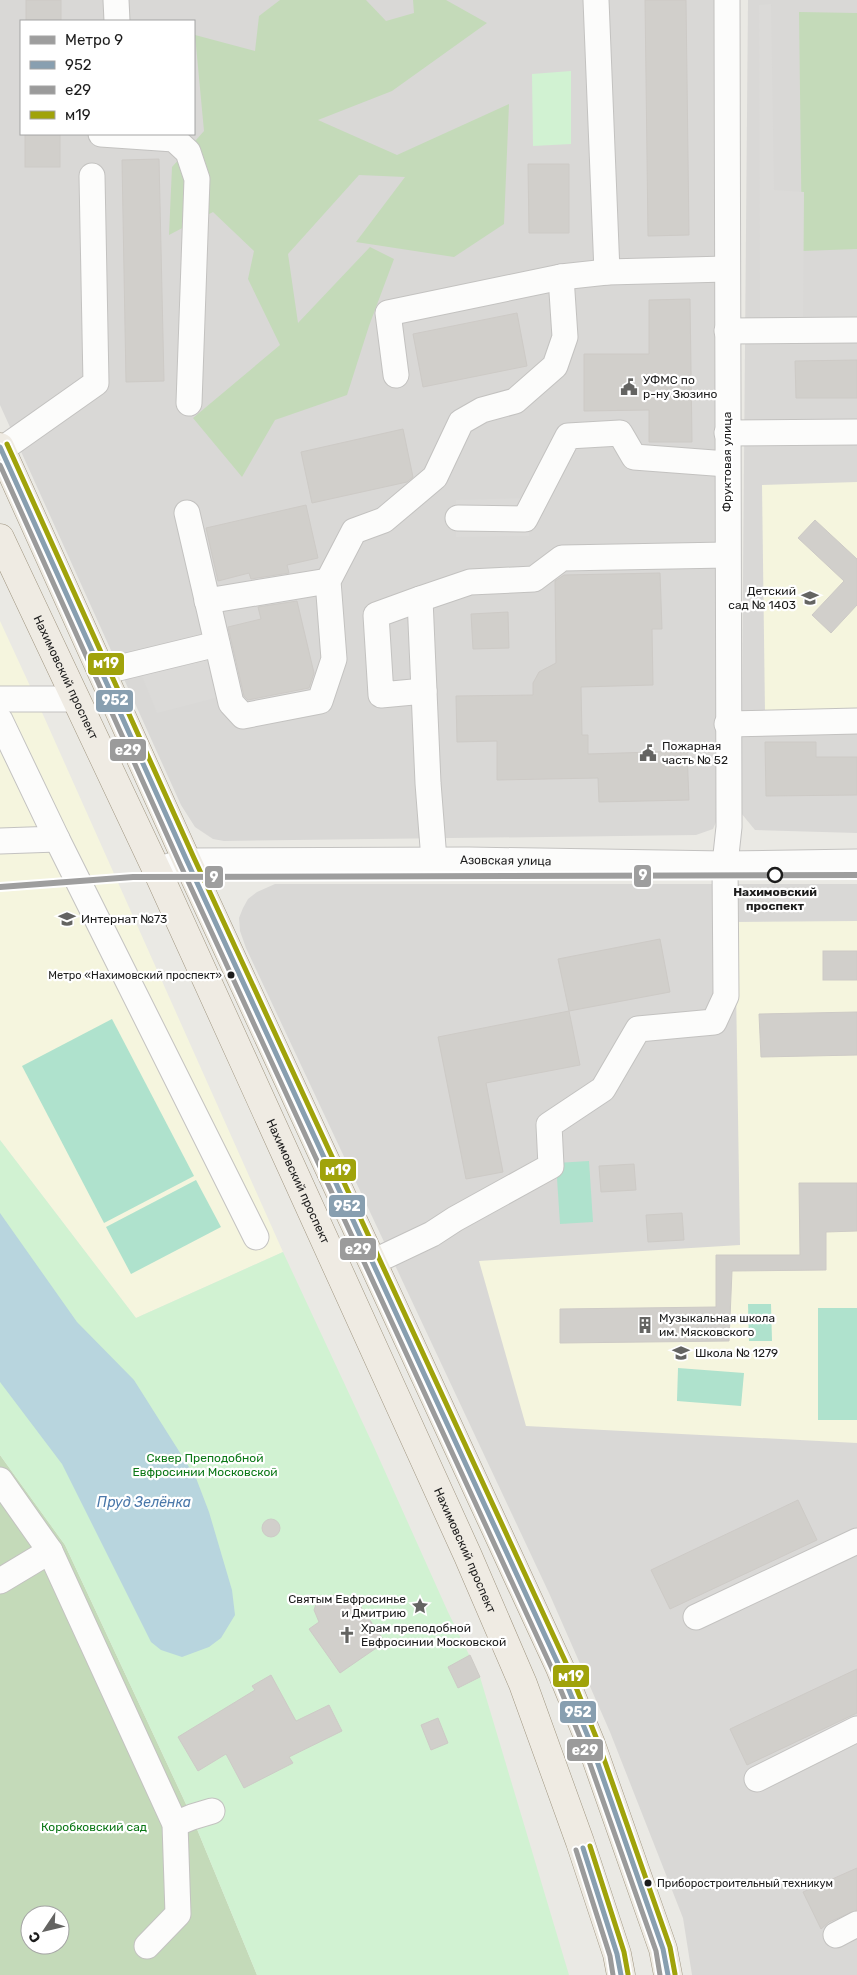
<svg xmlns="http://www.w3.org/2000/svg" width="857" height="1975" viewBox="0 0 857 1975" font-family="Rubik,sans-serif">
<rect width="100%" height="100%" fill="#eae9e4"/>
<g fill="#d9d8d6" fill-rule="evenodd">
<path d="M 0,0 L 714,0 L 719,815 L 713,829 L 696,835 L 224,841 L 213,839 L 195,827 L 181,805 L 0,405 ZM 21,21 L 194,21 L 194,134 L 21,134 Z"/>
<polygon points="748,0 857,0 857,833 755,830 741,813"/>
<polygon points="275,884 857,884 857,1975 692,1975 683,1918 610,1732 549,1593 246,948 240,931 239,918 243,908 248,899 257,892"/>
</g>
<g fill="#f5f5de">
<polygon points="857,482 857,711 765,712 762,485"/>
<polygon points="0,621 36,699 283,1252 136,1318 0,1140"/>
<polygon points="857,921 857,1443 526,1426 479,1261 740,1245 735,922"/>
</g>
<g fill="#c4dab9" fill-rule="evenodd">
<polygon points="280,0 366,0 386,21 414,13 413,0 446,0 487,23 392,91 318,120 397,155 509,104 504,224 454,257 356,242 405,177 359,175 288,254 298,323 370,247 394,259 369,326 347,395 275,420 242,477 193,418 280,345 248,279 254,251 213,212 169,235 172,167 204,131 195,35 255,51 259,16"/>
<polygon points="799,12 857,13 857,249 802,251"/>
<path d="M 0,1455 L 65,1545 L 192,1817 L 257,1975 L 0,1975 ZM 30,1915 L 60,1915 L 60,1945 L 30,1945 Z"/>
</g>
<g fill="#d1f2d2">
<polygon points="571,71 571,144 533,146 532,74"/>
<polygon points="0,1140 136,1318 283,1252 374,1447 448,1612 480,1677 569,1975 257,1975 192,1817 65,1545 0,1455"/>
</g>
<g fill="#afe2cd">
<polygon points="112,1019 194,1176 104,1223 22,1066"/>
<polygon points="589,1161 593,1222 560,1224 556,1163"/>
<polygon points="196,1180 221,1227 131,1274 106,1227"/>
<polygon points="748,1304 771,1304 772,1341 749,1341"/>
<rect x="818" y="1308" width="39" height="112"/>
<polygon points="678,1368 744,1373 741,1406 677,1401"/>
</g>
<g fill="#dbdad8">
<polygon points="771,4 774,190 804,192 803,329 760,329 759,5"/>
<polygon points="528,498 529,536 456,537 456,500"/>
<polygon points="212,638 223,696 157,713 135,659"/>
</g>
<polygon fill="#b8d5de" points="0,1213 77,1322 134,1380 196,1478 209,1512 232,1590 235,1615 221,1638 209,1647 182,1657 161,1650 151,1642 62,1464 0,1382"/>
<g fill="#d1cfcb" stroke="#cdcac6">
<rect x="26" y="0" width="35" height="21"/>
<polygon points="645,0 686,0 689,235 648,236"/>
<rect x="25" y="134" width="35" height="33"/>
<polygon points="159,159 164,381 126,382 122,160"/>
<polygon points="528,164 569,164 569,233 529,233"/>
<polygon points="690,299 692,442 649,442 649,410 584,411 584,354 649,354 649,300"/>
<polygon points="517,313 527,366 423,387 413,334"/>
<polygon points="857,360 857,398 796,398 795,361"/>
<polygon points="403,429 413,477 407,482 312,503 301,452"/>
<polygon points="306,505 318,558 287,565 289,573 251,579 249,573 218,581 206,528"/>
<polygon points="815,520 857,559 857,605 831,633 812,615 844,581 798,538"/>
<polygon points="660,573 662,629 652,629 653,685 581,687 582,735 588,735 588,754 687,751 689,800 599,802 598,778 497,780 497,741 457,742 456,696 533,695 533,683 539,672 556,663 555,581 564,575"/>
<polygon points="297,601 314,673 309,688 248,700 244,696 228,627 261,619 258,607"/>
<polygon points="508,612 509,648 473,649 471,614"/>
<polygon points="765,742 816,742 816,757 857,757 857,795 766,796"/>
<polygon points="660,939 670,992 569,1011 558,959"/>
<rect x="823" y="951" width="34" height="29"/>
<polygon points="569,1011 580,1065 486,1083 503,1172 466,1179 438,1037"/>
<polygon points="857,1012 857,1055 761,1057 759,1014"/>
<polygon points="634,1164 636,1190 601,1192 599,1166"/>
<polygon points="799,1183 857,1183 857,1231 826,1232 826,1270 732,1271 729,1341 560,1343 560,1309 716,1307 716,1255 800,1255"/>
<polygon points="682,1213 684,1240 648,1242 646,1215"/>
<polygon points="798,1500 817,1540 670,1609 651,1570"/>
<circle cx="271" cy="1528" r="9"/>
<polygon points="334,1595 345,1604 354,1597 385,1642 340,1673 309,1629 319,1622 314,1610 316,1604 321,1599"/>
<polygon points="470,1655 480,1677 458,1688 448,1667"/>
<polygon points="857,1669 857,1713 747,1765 730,1729"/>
<polygon points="271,1675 296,1721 329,1705 342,1731 289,1757 293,1763 244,1788 226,1754 198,1771 178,1737 255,1690 252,1686"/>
<polygon points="438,1718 448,1743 431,1750 421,1725"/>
<polygon points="857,1868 857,1910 829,1922 821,1929 803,1892"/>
</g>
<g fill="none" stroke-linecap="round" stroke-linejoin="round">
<g stroke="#c3c2c0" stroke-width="27">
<g id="minor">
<polyline points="116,0 117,21"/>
<polyline points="596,0 607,272"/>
<polyline points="101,134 174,139 188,152 197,179 189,403"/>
<polyline points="727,331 857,330"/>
<polyline points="396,375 388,313 561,277 607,272 727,269"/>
<polyline points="727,433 857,432"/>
<polyline points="1,450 96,383 92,176"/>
<polyline points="187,513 231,703 243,716 320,701 334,659 328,581 354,531 384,520 435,477 461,422 482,410 515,401 555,366 565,337 561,277"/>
<polyline points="458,518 525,519 568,436 620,433 634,457 727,464"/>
<polyline points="420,599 376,615 381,695 424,691"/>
<polyline points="207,601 328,581"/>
<polyline points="102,672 217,644"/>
<polyline points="0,699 76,699"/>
<polyline points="0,720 57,839 0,841"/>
<polyline points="727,724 857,721"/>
<polyline points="57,839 256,1237"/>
<polyline points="434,860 428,783 420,599 470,582 534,579 562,558 727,555"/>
<path id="s1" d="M 156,870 L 187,861 L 469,860 L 725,864 L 857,862"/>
<polyline points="373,1262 432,1234 455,1219 551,1166 549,1125 603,1089 638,1029 714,1022 726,996 725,864 729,827 727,0"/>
<polyline points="0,1480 50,1551"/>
<polyline points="0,1581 50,1551 175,1824 178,1914 147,1946"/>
<polyline points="696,1617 857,1541"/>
<polyline points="757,1779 857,1729"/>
<polyline points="175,1824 192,1817 212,1811"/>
<polyline points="836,1935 857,1924"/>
</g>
</g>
<g stroke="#a09681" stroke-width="29">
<g id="major">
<polyline points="0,447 187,861 560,1668 591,1744 663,1949 668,1975"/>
<path id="s2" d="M 0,538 L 159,875 L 468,1556 L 523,1684 L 580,1842 L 617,1954 L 621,1975"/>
</g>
</g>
<use href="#minor" stroke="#fcfcfb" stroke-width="25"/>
<use href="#major" stroke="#efebe3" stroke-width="28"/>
<g stroke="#fff" stroke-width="9">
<g id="bus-1">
<polyline points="0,447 187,861 560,1668 591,1744 663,1949 668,1975"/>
<polyline points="583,1848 617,1954 621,1975"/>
</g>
</g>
<g stroke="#fff" stroke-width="9">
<g id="bus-2">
<polyline points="0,465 180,864 553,1671 584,1747 656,1951 660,1975"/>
<polyline points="576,1850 610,1956 613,1975"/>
</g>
</g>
<g stroke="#fff" stroke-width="9">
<g id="bus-3">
<polyline points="7,444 194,858 567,1665 598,1742 670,1947 675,1974"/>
<polyline points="590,1846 624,1952 628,1974"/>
</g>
</g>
<use href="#bus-1" stroke="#889fb0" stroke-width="5"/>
<use href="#bus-2" stroke="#9b9b9b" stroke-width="5"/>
<use href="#bus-3" stroke="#a0a30b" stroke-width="5"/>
<g stroke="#fff" stroke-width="10">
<polyline id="metro-1" points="0,887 133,877 857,875"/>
</g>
<use href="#metro-1" stroke="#9e9e9e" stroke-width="6"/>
</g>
<defs>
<g id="civic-bare" transform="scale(1.35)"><path d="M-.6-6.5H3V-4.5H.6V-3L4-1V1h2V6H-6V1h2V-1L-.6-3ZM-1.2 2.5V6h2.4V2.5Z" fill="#646462" stroke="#fff" stroke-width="2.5" paint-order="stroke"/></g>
<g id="school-bare" transform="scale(1.35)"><path d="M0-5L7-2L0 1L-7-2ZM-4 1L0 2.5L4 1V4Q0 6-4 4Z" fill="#646462" stroke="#fff" stroke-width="2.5" paint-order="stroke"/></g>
<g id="building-bare" transform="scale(1.35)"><path d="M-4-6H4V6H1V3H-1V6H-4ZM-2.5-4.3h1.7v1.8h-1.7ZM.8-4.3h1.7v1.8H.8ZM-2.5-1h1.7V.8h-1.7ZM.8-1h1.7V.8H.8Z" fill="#646462" stroke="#fff" stroke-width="2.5" paint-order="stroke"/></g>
<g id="sight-bare" transform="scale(1.35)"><path d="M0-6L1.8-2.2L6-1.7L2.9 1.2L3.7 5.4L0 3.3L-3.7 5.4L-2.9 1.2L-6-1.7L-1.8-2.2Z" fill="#646462" stroke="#fff" stroke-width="2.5" paint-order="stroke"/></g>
<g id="church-bare" transform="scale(1.35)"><path d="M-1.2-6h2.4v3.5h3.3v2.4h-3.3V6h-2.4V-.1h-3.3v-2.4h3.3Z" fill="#646462" stroke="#fff" stroke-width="2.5" paint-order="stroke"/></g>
</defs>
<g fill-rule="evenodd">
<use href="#civic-bare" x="629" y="387"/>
<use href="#school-bare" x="810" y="598"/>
<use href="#civic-bare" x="648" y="753"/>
<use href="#school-bare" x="67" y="919"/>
<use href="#building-bare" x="645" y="1325"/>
<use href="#school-bare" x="681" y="1353"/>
<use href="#sight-bare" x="420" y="1606"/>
<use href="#church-bare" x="347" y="1635"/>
</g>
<circle fill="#fff" stroke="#1c1c1c" stroke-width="2.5" cx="775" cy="875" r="7"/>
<g fill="#1c1c1c" stroke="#fff" stroke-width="2">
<circle cx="231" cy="975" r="4.5"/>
<circle cx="648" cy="1883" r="4.5"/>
</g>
<g text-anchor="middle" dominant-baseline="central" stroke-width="4.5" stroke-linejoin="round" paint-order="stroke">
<g font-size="11" fill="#1c1c1c" stroke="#fff" text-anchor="end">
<text x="222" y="975">Метро «Нахимовский проспект»</text>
<text x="657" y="1883" text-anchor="start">Приборостроительный техникум</text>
</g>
<g font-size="12" fill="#1c1c1c" stroke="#fff" text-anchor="start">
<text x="643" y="380">УФМС по<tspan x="643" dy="14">р-ну Зюзино</tspan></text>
<text x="796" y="591" text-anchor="end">Детский<tspan x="796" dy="14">сад № 1403</tspan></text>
<text x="662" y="746">Пожарная<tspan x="662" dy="14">часть № 52</tspan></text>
<text x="81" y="919">Интернат №73</text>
<text x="659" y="1318">Музыкальная школа<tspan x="659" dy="14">им. Мясковского</tspan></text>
<text x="695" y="1353">Школа № 1279</text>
<text x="406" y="1599" text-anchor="end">Святым Евфросинье<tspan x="406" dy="14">и Дмитрию</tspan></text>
<text x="361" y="1628">Храм преподобной<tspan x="361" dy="14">Евфросинии Московской</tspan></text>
</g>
<g font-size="12" fill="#1c1c1c" stroke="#fff">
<text transform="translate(727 462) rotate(-90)">Фруктовая улица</text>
<text stroke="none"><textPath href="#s2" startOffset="154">Нахимовский проспект</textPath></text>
<text stroke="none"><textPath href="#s1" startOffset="351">Азовская улица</textPath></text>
<text stroke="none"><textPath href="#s2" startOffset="709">Нахимовский проспект</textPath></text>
<text stroke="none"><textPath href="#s2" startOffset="1114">Нахимовский проспект</textPath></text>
</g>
<g font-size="12" font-weight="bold" fill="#1c1c1c" stroke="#fff">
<text x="775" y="892">Нахимовский<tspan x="775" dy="14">проспект</tspan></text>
</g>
<g font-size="12" fill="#0c7817" stroke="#fff">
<text x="205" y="1458">Сквер Преподобной<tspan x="205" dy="14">Евфросинии Московской</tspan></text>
<text x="94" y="1827">Коробковский сад</text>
</g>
<g font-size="14" font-style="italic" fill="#4a78aa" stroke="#fff">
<text x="144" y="1502">Пруд Зелёнка</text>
</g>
</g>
<g stroke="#fff" stroke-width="2">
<rect x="87" y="652" width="38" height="24" rx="5" fill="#a0a30b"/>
<rect x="95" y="689" width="39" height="24" rx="5" fill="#889fb0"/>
<rect x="109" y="738" width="38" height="24" rx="5" fill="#9b9b9b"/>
<rect x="633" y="864" width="19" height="24" rx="5" fill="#9e9e9e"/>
<rect x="204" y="865" width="20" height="24" rx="5" fill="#9e9e9e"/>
<rect x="319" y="1158" width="38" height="24" rx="5" fill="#a0a30b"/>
<rect x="328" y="1194" width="38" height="24" rx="5" fill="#889fb0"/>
<rect x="339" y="1237" width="38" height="24" rx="5" fill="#9b9b9b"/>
<rect x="552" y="1664" width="38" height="24" rx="5" fill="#a0a30b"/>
<rect x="559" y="1700" width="38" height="24" rx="5" fill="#889fb0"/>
<rect x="566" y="1738" width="38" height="24" rx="5" fill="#9b9b9b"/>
</g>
<g font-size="14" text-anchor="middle" font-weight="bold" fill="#fff">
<text x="106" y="668">м19</text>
<text x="115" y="705">952</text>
<text x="128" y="755">е29</text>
<text x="643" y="880">9</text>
<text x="214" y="882">9</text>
<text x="338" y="1175">м19</text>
<text x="347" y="1211">952</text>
<text x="358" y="1254">е29</text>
<text x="571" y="1681">м19</text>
<text x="578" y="1717">952</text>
<text x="585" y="1755">е29</text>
</g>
<rect x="20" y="20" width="175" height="115" fill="#ffffff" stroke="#a4a4a4"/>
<rect x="30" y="36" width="25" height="8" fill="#9e9e9e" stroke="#a4a4a4"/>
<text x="65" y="45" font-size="15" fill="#1c1c1c">Метро 9</text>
<rect x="30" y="61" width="25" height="8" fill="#889fb0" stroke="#a4a4a4"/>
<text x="65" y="70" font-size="15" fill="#1c1c1c">952</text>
<rect x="30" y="86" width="25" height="8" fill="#9b9b9b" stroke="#a4a4a4"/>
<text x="65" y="95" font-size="15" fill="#1c1c1c">е29</text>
<rect x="30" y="111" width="25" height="8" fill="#a0a30b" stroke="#a4a4a4"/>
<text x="65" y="120" font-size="15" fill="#1c1c1c">м19</text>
<g transform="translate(45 1930) rotate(235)"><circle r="24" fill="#ffffff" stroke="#a4a4a4"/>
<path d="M0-4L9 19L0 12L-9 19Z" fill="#646462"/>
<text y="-8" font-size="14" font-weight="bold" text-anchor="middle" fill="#1c1c1c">С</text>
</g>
</svg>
